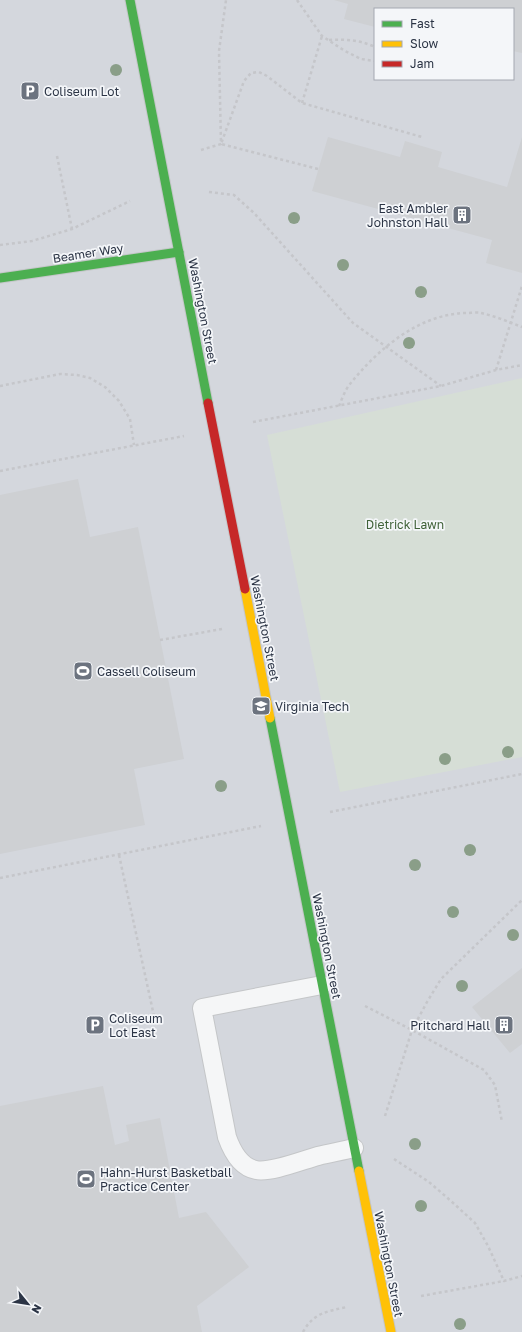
<svg xmlns="http://www.w3.org/2000/svg" width="522" height="1332" viewBox="0 0 522 1332" font-family="'Golos Text',sans-serif">
<rect width="100%" height="100%" fill="#e6e8ea"/>
<path fill="#d4d7dd" fill-rule="evenodd" d="M 0,0 L 522,0 L 522,1332 L 0,1332 ZM 375,9 L 513,9 L 513,79 L 375,79 Z"/>
<polygon fill="#d6ded6" points="522,378 522,757 340,792 267,435"/>
<g fill="#ced0d3">
<polygon points="334,0 522,0 522,53 513,51 513,9 375,9 375,27 344,19 348,4"/>
<polygon points="328,137 400,157 405,141 442,152 438,167 507,187 522,137 522,273 486,263 492,240 312,191"/>
<polygon points="78,479 90,537 138,527 184,759 134,769 145,825 0,854 0,495"/>
<polygon points="522,968 522,1044 510,1053 472,1007"/>
<polygon points="103,1086 115,1145 129,1141 126,1125 160,1118 179,1218 206,1212 249,1267 197,1306 202,1332 0,1332 0,1106"/>
</g>
<g fill="none" stroke-linecap="round" stroke-linejoin="round">
<g stroke="#c4c6c8" stroke-width="20">
<path id="lane" d="M 322,985 L 202,1008 L 227,1137 C 232,1151 240,1167 256,1170 C 271,1173 303,1160 318,1156 C 330,1153 342,1151 354,1148"/>
</g>
<g stroke="#c4c6c8" stroke-width="11">
<g id="fast">
<polyline points="130,0 208,403"/>
<polyline points="0,278 179,252"/>
<polyline points="270,718 359,1171"/>
</g>
</g>
<g stroke="#c4c6c8" stroke-width="11">
<g id="slow">
<polyline points="245,589 270,718"/>
<polyline points="359,1171 391,1332"/>
</g>
</g>
<g stroke="#c4c6c8" stroke-width="11">
<polyline id="jam" points="208,403 245,589"/>
</g>
<g stroke="#c5c6ca" stroke-width="2.5" stroke-dasharray="3 3" stroke-linecap="butt">
<polyline points="297,0 322,36 345,51 361,59 375,61"/>
<path d="M 329,40 C 346,39 360,40 375,47"/>
<polyline points="302,103 322,36"/>
<polyline points="201,150 221,144 219,51 226,0"/>
<polyline points="57,156 72,229"/>
<polyline points="318,169 221,144 244,81 251,73 259,72 267,76 302,103 422,137"/>
<polyline points="209,192 234,195 254,213 353,323 441,386"/>
<polyline points="0,245 32,241 72,229 130,201"/>
<polyline points="496,370 522,286"/>
<polyline points="0,386 60,374 77,375 90,378 105,387 119,401 130,419 134,445"/>
<path d="M 339,406 C 342,399 345,390 350,384 C 378,349 419,314 466,313 C 471,313 477,312 481,313 C 495,316 509,322 522,327"/>
<polyline points="253,422 441,386 496,370 522,365"/>
<polyline points="0,471 184,436"/>
<polyline points="160,640 222,629"/>
<polyline points="330,812 522,774"/>
<polyline points="119,855 154,1016"/>
<polyline points="0,878 261,826"/>
<polyline points="365,1006 412,1030 484,1070 495,1085 502,1122"/>
<polyline points="385,1116 412,1030 427,1002 441,979 522,900"/>
<polyline points="394,1159 429,1182 451,1201 475,1223 488,1246 504,1281 522,1276"/>
<polyline points="421,1296 504,1281"/>
<path d="M 303,1332 C 313,1313 328,1311 347,1307"/>
</g>
<use href="#lane" stroke="#f5f6f7" stroke-width="18"/>
<use href="#fast" stroke="#4caf50" stroke-width="9"/>
<use href="#slow" stroke="#ffc107" stroke-width="9"/>
<use href="#jam" stroke="#c62828" stroke-width="9"/>
</g>
<g fill="#8a9e88">
<circle cx="116" cy="70" r="6"/>
<circle cx="294" cy="218" r="6"/>
<circle cx="343" cy="265" r="6"/>
<circle cx="421" cy="292" r="6"/>
<circle cx="409" cy="343" r="6"/>
<circle cx="508" cy="752" r="6"/>
<circle cx="445" cy="759" r="6"/>
<circle cx="221" cy="786" r="6"/>
<circle cx="470" cy="850" r="6"/>
<circle cx="415" cy="865" r="6"/>
<circle cx="453" cy="912" r="6"/>
<circle cx="513" cy="935" r="6"/>
<circle cx="462" cy="986" r="6"/>
<circle cx="415" cy="1144" r="6"/>
<circle cx="421" cy="1206" r="6"/>
<circle cx="460" cy="1324" r="6"/>
</g>
<defs>
<g id="parking-square" transform="scale(1)"><rect x="-9" y="-9" width="18" height="18" rx="4" fill="#6c737f" stroke="#f4f6f9"/><path d="M-3.5-5.5H1a3.5 3.5 0 0 1 0 7H-1V5.5H-3.5ZM-1-3.4V-.6H.8a1.4 1.4 0 0 0 0-2.8Z" fill="#fff"/></g>
<g id="building-square" transform="scale(1)"><rect x="-9" y="-9" width="18" height="18" rx="4" fill="#6c737f" stroke="#f4f6f9"/><path d="M-4-6H4V6H1V3H-1V6H-4ZM-2.5-4.3h1.7v1.8h-1.7ZM.8-4.3h1.7v1.8H.8ZM-2.5-1h1.7V.8h-1.7ZM.8-1h1.7V.8H.8Z" fill="#fff"/></g>
<g id="stadium-square" transform="scale(1)"><rect x="-9" y="-9" width="18" height="18" rx="4" fill="#6c737f" stroke="#f4f6f9"/><path d="M0-5a6.5 5 0 1 0 0 10a6.5 5 0 1 0 0-10ZM-3.5-1.8h7v3.6h-7Z" fill="#fff"/></g>
<g id="university-square" transform="scale(1)"><rect x="-9" y="-9" width="18" height="18" rx="4" fill="#6c737f" stroke="#f4f6f9"/><path d="M0-5L7-2L0 1L-7-2ZM-4 1L0 2.5L4 1V4Q0 6-4 4Z" fill="#fff"/></g>
</defs>
<g fill-rule="evenodd">
<use href="#parking-square" x="30" y="91"/>
<use href="#building-square" x="462" y="215"/>
<use href="#stadium-square" x="83" y="671"/>
<use href="#university-square" x="261" y="706"/>
<use href="#parking-square" x="95" y="1025"/>
<use href="#building-square" x="504" y="1025"/>
<use href="#stadium-square" x="86" y="1179"/>
</g>
<g text-anchor="middle" dominant-baseline="central" stroke-width="3.5" stroke-linejoin="round" paint-order="stroke">
<g font-size="12" fill="#2b3445" stroke="#f4f6f9" text-anchor="start">
<text x="44" y="91">Coliseum Lot</text>
<text x="448" y="208" text-anchor="end">East Ambler<tspan x="448" dy="14">Johnston Hall</tspan></text>
<text x="97" y="671">Cassell Coliseum</text>
<text x="275" y="706">Virginia Tech</text>
<text x="109" y="1018">Coliseum<tspan x="109" dy="14">Lot East</tspan></text>
<text x="490" y="1025" text-anchor="end">Pritchard Hall</text>
<text x="100" y="1172">Hahn-Hurst Basketball<tspan x="100" dy="14">Practice Center</tspan></text>
</g>
<g font-size="12" fill="#2b3445" stroke="#f4f6f9">
<text transform="translate(88 253) rotate(-9)">Beamer Way</text>
<text transform="translate(203 311) rotate(79)">Washington Street</text>
<text transform="translate(265 628) rotate(79)">Washington Street</text>
<text transform="translate(327 946) rotate(79)">Washington Street</text>
<text transform="translate(389 1264) rotate(79)">Washington Street</text>
</g>
<g font-size="12" fill="#3f6138" stroke="#f4f6f9">
<text x="405" y="524">Dietrick Lawn</text>
</g>
</g>
<rect x="374" y="8" width="140" height="72" fill="#f4f6f9" stroke="#a4a8b1"/>
<rect x="382" y="21" width="20" height="6" fill="#4caf50" stroke="#a4a8b1"/>
<text x="410" y="28" font-size="12" fill="#2b3445">Fast</text>
<rect x="382" y="41" width="20" height="6" fill="#ffc107" stroke="#a4a8b1"/>
<text x="410" y="48" font-size="12" fill="#2b3445">Slow</text>
<rect x="382" y="61" width="20" height="6" fill="#c62828" stroke="#a4a8b1"/>
<text x="410" y="68" font-size="12" fill="#2b3445">Jam</text>
<g transform="translate(28 1304) rotate(120)" stroke="#f4f6f9" stroke-width="3" paint-order="stroke">
<path d="M0-3L7 15L0 10L-7 15Z" fill="#2b3445"/>
<text y="-6" font-size="11" font-weight="bold" text-anchor="middle" fill="#2b3445">N</text>
</g>
</svg>
